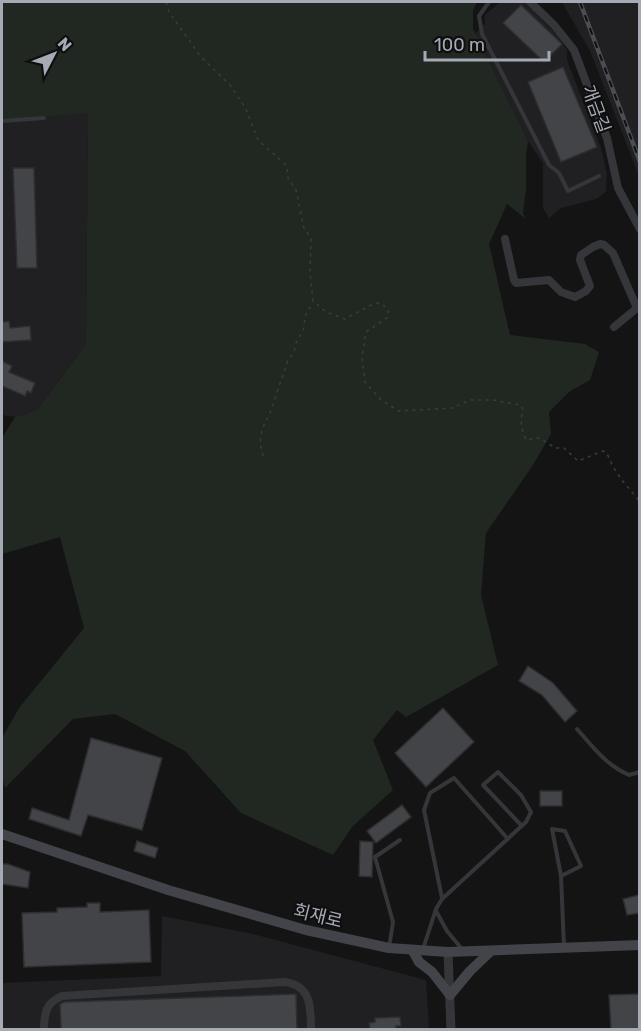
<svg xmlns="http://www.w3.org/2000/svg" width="641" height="1031" viewBox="0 0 641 1031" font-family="Rubik,'Noto Sans KR',sans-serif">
<rect width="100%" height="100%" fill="#141415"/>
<g fill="#202022">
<polygon points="500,2 524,2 556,34 567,50 567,60 601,148 607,174 606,192 596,199 561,208 549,218 543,208 543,163 528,141 475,34 485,24 485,15"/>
<polygon points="562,2 639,2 639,176 590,51"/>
<polygon points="88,112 86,344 37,410 15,417 2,415 2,118"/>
<polygon points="162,916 253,934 426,980 429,1029 2,1029 2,983 161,976"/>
</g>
<polygon fill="#202821" points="2,2 477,2 473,10 473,29 528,141 526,155 526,189 523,213 526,219 507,204 489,244 510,335 585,344 599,352 590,380 569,392 549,412 551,434 533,465 486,533 481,595 498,665 406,717 397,710 373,740 393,790 352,827 333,855 241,813 185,751 115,714 73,719 5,788 2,776 2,738 19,708 84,628 60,537 2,554 2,438 15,417 37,410 86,344 88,113 2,120"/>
<g fill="#434448" stroke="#2e2e31" stroke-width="1.5">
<polygon points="521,5 562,44 544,62 503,23"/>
<polygon points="563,67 597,147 561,162 528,82"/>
<polygon points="13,168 34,168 37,268 17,268"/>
<polygon points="9,321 10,328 30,326 31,340 2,342 2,322"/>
<polygon points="2,361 12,366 9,372 35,383 31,393 27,391 25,396 2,386"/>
<polygon points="528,666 553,683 577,711 565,722 542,695 519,681"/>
<polygon points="443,708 474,742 426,787 395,753"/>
<polygon points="91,738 162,758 142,830 88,815 81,836 29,819 32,808 69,820"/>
<rect x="540" y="791" width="22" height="15"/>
<polygon points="402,805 411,817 376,843 367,831"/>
<polygon points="137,841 158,848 155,858 134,851"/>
<polygon points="360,841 373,842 372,877 359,876"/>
<polygon points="2,864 8,864 30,872 28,888 2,884"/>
<polygon points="639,895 639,913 627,915 623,899"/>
<polygon points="87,903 100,903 100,912 149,910 151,962 24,967 22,913 57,912 57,908 87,907"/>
<polygon points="296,994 297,1029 61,1029 60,1004 64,1002"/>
<polygon points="639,994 639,1029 611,1029 609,995"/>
<polygon points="400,1017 401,1026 396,1026 396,1029 370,1029 369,1023 375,1022 375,1018"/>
</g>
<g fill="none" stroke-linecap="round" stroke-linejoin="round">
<g stroke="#3b3c41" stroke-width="1.5" stroke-dasharray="3 4.5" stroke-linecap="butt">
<path d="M 166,2 L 169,12 L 201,57 L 230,85 L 246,109 L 258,140 L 287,166 L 288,178 L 296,190 L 304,228 L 311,238 L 310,273 L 313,301 L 326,312 L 345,319 L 373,304 L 380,303 L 388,309 L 388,317 L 366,332 L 362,358 L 365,382 L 381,400 L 399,411 L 452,408 L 470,400 L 493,400 L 520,405 L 523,409 C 520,420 521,429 526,440 L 540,438 L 555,448 L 564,448 L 578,461 L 603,451 L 607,453 C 615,475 626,484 640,502"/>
<polyline points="263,456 260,443 262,429 270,413 288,360 294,352 296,343 304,328 305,316 313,302"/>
</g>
<g stroke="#35363a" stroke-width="4">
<polyline points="489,2 479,16 482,34 549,165 559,173 568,191 599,176"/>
<polyline points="2,121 44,118"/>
<path d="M 577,729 C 592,746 607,766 629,775 L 640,772"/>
<polyline points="561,876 552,829 565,831 581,866 561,876 564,947"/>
<polyline points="442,898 424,810 430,793 454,778 508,839"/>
<polyline points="436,911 447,931 462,949"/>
<polyline points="389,948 393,922 375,857 400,840"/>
<polyline points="423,949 436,909 442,899 526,822 531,812 521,795 498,772 483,785 522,826"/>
</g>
<g stroke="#35363a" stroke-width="8">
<polyline points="530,2 554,25 574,50 607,138 618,188 640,229"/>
<polyline points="505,239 514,280 516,283 549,280 561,292 575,297 586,291 590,286 580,260 581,255 593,247 600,244 604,245 613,253 637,308 640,308"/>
<polyline points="614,327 637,308"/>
<path d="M 44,1030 C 44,1013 46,1003 62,996 L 284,982 C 311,985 311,1007 311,1030"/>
</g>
<polyline stroke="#35363a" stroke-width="9" points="448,952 451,1030"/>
<g stroke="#43444a" stroke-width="10">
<polyline points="2,834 168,890 306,930 389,948 448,952 640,945"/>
<polyline points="413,951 419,962 432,972 450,995 470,971 491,951"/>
</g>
<g stroke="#4c4d53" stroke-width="4.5">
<polyline id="rail" points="580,2 640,162"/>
</g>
<use href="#rail" stroke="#0f0f10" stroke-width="2" stroke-dasharray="7" stroke-linecap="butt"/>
</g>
<g text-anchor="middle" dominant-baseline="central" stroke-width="4.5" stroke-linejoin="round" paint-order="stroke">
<g font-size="18" fill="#a6aab5" stroke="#0f0f10">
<text transform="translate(596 109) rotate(70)">개금길</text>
<text transform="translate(318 916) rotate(14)">회재로</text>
</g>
</g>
<rect width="641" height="1031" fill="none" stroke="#a6aab5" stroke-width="6"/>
<g transform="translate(54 54) rotate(48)" stroke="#0f0f10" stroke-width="4.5" paint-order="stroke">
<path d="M0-4.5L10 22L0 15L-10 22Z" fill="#a6aab5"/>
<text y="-9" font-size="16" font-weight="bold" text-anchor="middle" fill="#a6aab5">N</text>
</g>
<path d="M425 51v9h124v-9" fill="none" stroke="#a6aab5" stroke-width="3"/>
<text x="434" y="51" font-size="18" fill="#a6aab5" stroke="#0f0f10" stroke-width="4.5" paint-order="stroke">100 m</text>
</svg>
